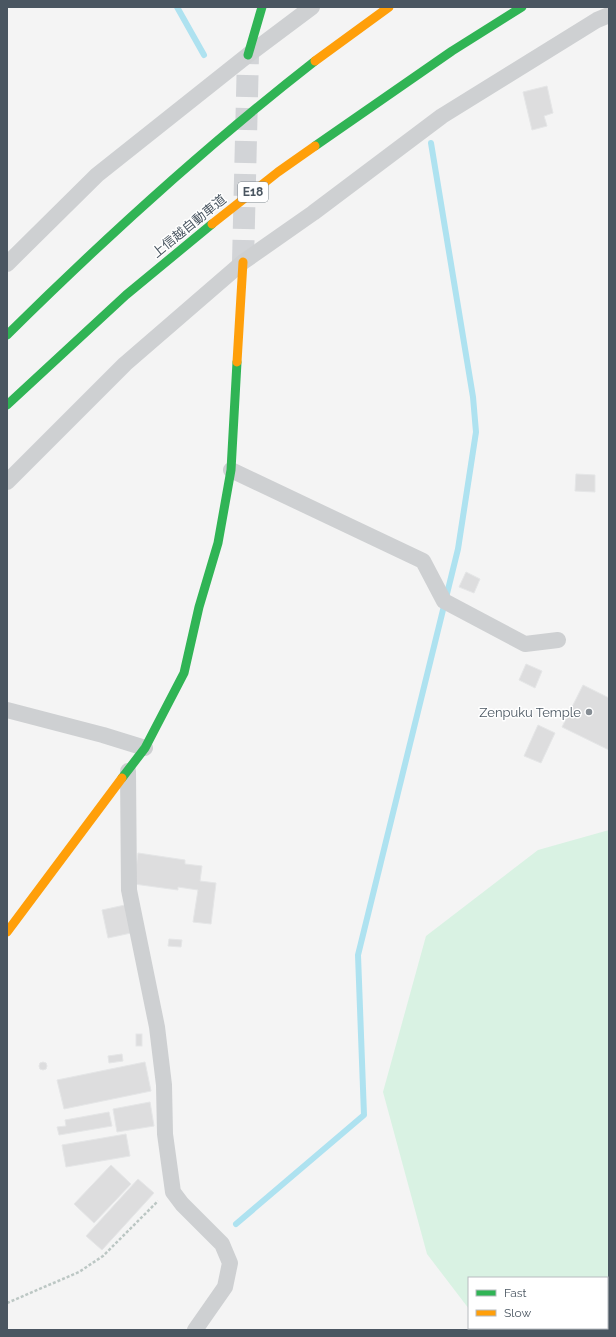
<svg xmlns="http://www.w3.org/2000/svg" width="616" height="1337" viewBox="0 0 616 1337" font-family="Raleway,'Noto Sans JP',sans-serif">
<rect width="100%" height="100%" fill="#f4f4f4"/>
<polygon fill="#d9f2e3" points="609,830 609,1330 484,1330 483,1328 607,1328 607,1278 469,1278 469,1309 427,1254 383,1092 426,936 538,850"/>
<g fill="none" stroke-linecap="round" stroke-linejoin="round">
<g stroke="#aee2f0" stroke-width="6">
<polyline points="177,7 204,55"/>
<polyline points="236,1224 364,1115 358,955 458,549 476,432 473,397 431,143"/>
</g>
</g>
<g fill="#ddddde" stroke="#e5e6e7">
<polygon points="547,86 553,113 544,116 547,126 532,130 523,92"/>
<polygon points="576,474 595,475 595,492 575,491"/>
<polygon points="466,572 480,579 474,593 459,587"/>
<polygon points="526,664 542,671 535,688 519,680"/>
<polygon points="583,685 609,698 609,750 562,727"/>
<polygon points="538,725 555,733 541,763 524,756"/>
<polygon points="138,853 185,860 185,864 202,866 200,881 216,883 211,924 193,922 198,890 178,887 178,890 134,884"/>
<polygon points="125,905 131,933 108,938 102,910"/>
<polygon points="169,939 182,940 181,947 168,946"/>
<rect x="136" y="1034" width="6" height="12"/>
<polygon points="122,1054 123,1061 109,1063 108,1056"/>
<circle cx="43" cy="1066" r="4"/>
<polygon points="145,1062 151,1091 64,1109 57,1080"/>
<polygon points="150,1102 154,1126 117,1132 113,1109"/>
<polygon points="109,1112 112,1126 59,1135 57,1127 66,1126 65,1120"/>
<polygon points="126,1134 130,1156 66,1167 62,1145"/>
<polygon points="111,1165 131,1184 94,1223 74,1204"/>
<polygon points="138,1179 154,1193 102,1250 86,1236"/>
</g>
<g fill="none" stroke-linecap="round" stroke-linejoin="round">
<polyline stroke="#d2d4d7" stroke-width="22" stroke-dasharray="22 11" stroke-linecap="butt" points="243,262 248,55"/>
<polyline stroke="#bcc7c4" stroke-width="2.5" stroke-dasharray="3 2" stroke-linecap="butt" points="7,1303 79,1272 103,1256 158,1201"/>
<g stroke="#ced0d2" stroke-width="16">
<polyline points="7,264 97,175 248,55 312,7"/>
<polyline points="231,470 423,561 444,601 525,644 558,640"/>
<polyline points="7,482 125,364 243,262 313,213 442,116 597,20 609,15"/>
<polyline points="7,710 103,735 145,748"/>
<polyline points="128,771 129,890 157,1027 164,1085 165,1134 173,1192 182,1204 222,1244 230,1263 225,1287 195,1330"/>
</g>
<g stroke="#30b455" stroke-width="9">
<polyline points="248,55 262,7"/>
<polyline points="315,146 452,51 522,7"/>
<path d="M 7,335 C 105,238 206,146 315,61"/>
<polyline points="7,405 126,295 212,224"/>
<polyline points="122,778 145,748 184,673 199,607 218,543 231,470 237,362"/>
</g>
<g stroke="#ff9f0a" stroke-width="9">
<polyline points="315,61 389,7"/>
<polyline points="212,224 278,172 315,146"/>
<polyline points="237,362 243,262"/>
<polyline points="7,932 122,778"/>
</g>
</g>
<circle fill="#868d94" stroke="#fff" stroke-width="1.5" cx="589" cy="712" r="4"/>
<g text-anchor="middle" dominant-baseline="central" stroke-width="3" stroke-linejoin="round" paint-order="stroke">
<rect fill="#fff" stroke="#808990" stroke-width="1" x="238" y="182" width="30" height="20" rx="3"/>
<g font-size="12" font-weight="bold" fill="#4a5661">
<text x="253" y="192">E18</text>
</g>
<g font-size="13" fill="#4a5661" stroke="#fff">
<text transform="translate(189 226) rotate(-39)">上信越自動車道</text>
</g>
<g font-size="13" fill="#4a5661" stroke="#fff" text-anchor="end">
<text x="581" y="712">Zenpuku Temple</text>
</g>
</g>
<rect width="616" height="1337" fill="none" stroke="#4a5661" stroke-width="16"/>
<rect x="468" y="1277" width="140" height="52" fill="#ffffff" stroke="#b7bbc0"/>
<rect x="476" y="1290" width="20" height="6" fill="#30b455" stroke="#b7bbc0"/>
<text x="504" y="1297" font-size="12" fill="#4a5661">Fast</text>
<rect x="476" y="1310" width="20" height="6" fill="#ff9f0a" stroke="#b7bbc0"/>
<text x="504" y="1317" font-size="12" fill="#4a5661">Slow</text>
</svg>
